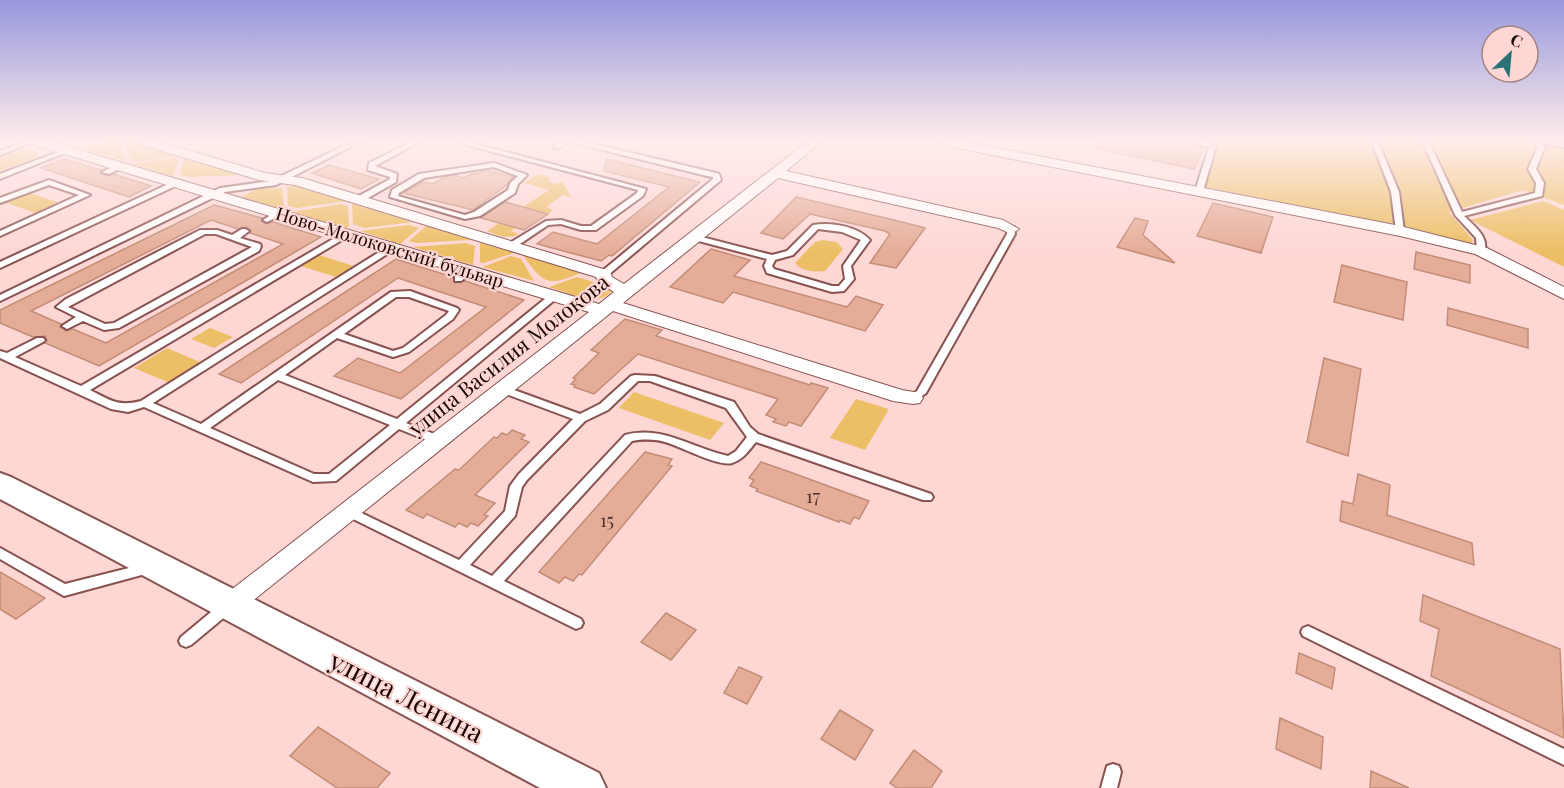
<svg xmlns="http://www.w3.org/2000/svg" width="1564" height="788" viewBox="0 0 1564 788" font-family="'Playfair Display',serif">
<rect width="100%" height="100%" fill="#fed7d5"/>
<g fill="#ecbe65">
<polygon points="107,142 121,142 126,161 81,149"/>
<polygon points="125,142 137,142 179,155 138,162 130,159"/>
<polygon points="1189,142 1564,142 1564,205 1523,190 1449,212 1473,240 1472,244 1197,185 1208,146"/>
<polygon points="21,150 36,150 39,153 35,158 0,171 0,157"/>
<polygon points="186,157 243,175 189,177 180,174 184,158"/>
<polygon points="174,158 179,160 173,176 133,164"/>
<path d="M 538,174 L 551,178 L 548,181 L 558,184 L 562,181 L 571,197 L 563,195 L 546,207 L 553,210 L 530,226 L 522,224 L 511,231 L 519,234 C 508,240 498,235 487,231 L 549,190 L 525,183 Z"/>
<polygon points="295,186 346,201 297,208 288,206 287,187"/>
<polygon points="282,188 284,207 281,209 242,197 257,189"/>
<polygon points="28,192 62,204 38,214 4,202"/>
<polygon points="1543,201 1564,210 1564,267 1470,220"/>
<polygon points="341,204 348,206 349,226 346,228 292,212"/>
<polygon points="352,204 353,204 413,222 364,228 353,224"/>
<polygon points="409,225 419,228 400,244 360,231"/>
<polygon points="426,226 470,239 470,240 416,243 409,241"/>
<path d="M 823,240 L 837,242 L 843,249 L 825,271 C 814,272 803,272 795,263 L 815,242 Z"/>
<polygon points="466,243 475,246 473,265 413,247"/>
<polygon points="480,243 481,243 514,253 483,263 480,262"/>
<polygon points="319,255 354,266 336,277 301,266"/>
<polygon points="511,256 521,259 534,281 483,267"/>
<path d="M 525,256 L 580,273 C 548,287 544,284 524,257 Z"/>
<path d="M 577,277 L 603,285 L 611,291 C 598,309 567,292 549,287 Z"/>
<polygon points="210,328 233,337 214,348 191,339"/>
<polygon points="167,348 202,363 170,383 134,368"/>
<polygon points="634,392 724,423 710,440 619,408"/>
<polygon points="856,399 889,409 865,450 830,438"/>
</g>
<g fill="#e5ad98" stroke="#c28c77" stroke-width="1.5" fill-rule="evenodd">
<polygon points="1095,142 1177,142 1204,148 1194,169 1094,148"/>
<polygon points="64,159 101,170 101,174 108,176 113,174 151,186 129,197 41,168"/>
<polygon points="607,159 700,182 612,256 609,255 601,261 537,244 553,232 597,244 669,187 604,171"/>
<polygon points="329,165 379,179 361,189 312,173"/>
<polygon points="486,170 513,177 507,185 473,210 403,193 423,182 433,184 445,177 454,175 464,178 473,173 477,174"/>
<polygon points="796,197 894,220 925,228 896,268 870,263 890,234 885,231 810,214 783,239 761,233"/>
<polygon points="505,202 548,214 524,230 481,218"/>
<polygon points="1213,203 1273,217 1261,253 1197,236"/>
<path d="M 214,205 L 262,218 L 261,221 L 266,224 L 273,222 L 321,237 L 99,366 L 45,343 L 47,340 L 45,336 L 33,337 L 0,323 L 0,310 ZM 211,220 L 238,229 L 246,227 L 251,230 L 250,233 L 283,244 L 106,343 L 73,329 L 66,331 L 60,327 L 61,324 L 31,311 Z"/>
<polygon points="1135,218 1148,221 1143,235 1175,263 1117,247"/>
<polygon points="711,249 750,260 734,276 847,307 856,296 883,305 865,331 733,292 723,303 670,287"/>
<polygon points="1416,252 1470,265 1470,283 1414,269"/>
<polygon points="396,259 453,277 455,283 465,281 524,300 401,399 334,376 358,358 400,373 486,307 398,278 241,383 219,374"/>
<polygon points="1342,265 1407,282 1403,320 1334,302"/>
<polygon points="1448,308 1528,329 1528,348 1447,325"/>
<polygon points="625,319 662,330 656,336 810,385 811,383 828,388 801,426 789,422 786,426 773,422 776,419 766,415 778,399 638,354 594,394 574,387 575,385 571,384 576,379 573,378 599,353 591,350"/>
<polygon points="1324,358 1361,369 1348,456 1307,442"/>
<polygon points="512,430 525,435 521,439 529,442 475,495 495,503 484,515 488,516 478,526 471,523 467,527 459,523 455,527 427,514 423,518 406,510 455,469 459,470 494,437 497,438 502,433 507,435"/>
<polygon points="645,452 672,459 668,465 672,466 582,575 579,574 573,581 565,577 559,583 539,572"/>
<polygon points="761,462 787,471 869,501 859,519 854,517 850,524 840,520 839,522 756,491 758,489 750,486 754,480 749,478"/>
<polygon points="1358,474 1390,485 1387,515 1472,543 1474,565 1340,521 1342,501 1353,504"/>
<polygon points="0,572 45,598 16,619 0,609"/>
<polygon points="1423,595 1560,649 1564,738 1431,676 1439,629 1420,621"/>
<polygon points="666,613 696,630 671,660 641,642"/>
<polygon points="1299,653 1335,668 1332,689 1296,673"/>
<polygon points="739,667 762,677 747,704 724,693"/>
<polygon points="840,710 873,730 855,760 821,739"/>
<polygon points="1280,718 1323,737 1321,769 1276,749"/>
<polygon points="318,727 390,773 377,788 337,788 290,756"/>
<polygon points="914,750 942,771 931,788 897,788 890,783"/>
<polygon points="1371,771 1409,788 1370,788"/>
</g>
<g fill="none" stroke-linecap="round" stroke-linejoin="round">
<g stroke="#885251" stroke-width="4">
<g id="lane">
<polygon points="25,142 34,142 0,155 0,151"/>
<polygon points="352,142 360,142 276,185 225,192 0,301 0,295 220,188 271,181"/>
<polygon points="411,142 419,142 375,166 397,174 396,182 361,202 355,202 355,198 390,179 390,177 368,170 369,163"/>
<polygon points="458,142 468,142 646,189 643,196 596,230 581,230 561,224 548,225 514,248 508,248 508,244 546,221 561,220 581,226 591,226 637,193 638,190 459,143"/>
<polygon points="559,142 567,142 558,148 554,148 554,146"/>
<polygon points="574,142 585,142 712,172 719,174 721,180 607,276 601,276 601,272 713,179 713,177 707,176 575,143"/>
<polygon points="1192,142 1204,142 1216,146 1203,191 1199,193 1195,191 1209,147"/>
<polygon points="1372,142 1378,142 1399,192 1404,231 1403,233 1400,233 1396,231 1391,192"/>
<path d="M 1423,142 L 1429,142 L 1462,212 L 1535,193 L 1536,183 L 1528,169 L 1538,147 L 1532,142 L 1543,143 L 1542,142 L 1564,143 L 1564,147 L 1543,143 L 1545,146 L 1536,169 L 1544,183 L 1542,196 L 1464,216 C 1474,226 1490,237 1484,253 L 1481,254 L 1477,251 L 1476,238 L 1455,215 Z"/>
<polygon points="66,149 72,150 0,179 0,174"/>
<path d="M 494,163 L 527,175 L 518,184 L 515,193 L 480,216 L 465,219 L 390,197 L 392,190 L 419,174 ZM 493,167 L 518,176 L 510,183 L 508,190 L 474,212 L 465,215 L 398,196 L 399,193 L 424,178 Z"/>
<polygon points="118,164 125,166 109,174 102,172"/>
<polygon points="49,180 90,195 0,236 0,231 79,195 49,185 0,203 0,198"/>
<polygon points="175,181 182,183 0,268 0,262"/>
<polygon points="276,212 282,212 283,214 267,222 263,220"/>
<path d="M 813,225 C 831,222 857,226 870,240 L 851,266 L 854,279 L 844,291 L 832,292 L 767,273 L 764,266 L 767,259 L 691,239 L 690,237 L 694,235 L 772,255 L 787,251 ZM 818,229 L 842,232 L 861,240 L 843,266 L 845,279 L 839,286 L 832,286 L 774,269 L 772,266 L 775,260 L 793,255 Z"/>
<polygon points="1008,227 1014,227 1015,234 926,393 917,400 909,400 908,398 917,391 1007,234"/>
<path d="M 242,229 L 245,229 L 249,231 L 240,238 L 260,244 L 261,246 L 259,251 L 119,328 L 104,330 L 83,321 L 67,329 L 62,326 L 76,317 L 56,307 L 66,299 L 200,230 L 217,230 L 232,235 ZM 205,234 L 216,234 L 252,247 L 114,323 L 105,324 L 68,307 Z"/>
<path d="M 345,232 L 348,232 L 352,234 L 90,390 C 110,400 118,407 141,401 L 392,244 L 395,245 L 395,249 L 153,403 L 201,424 L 391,292 L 410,291 L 457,308 L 459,310 L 453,319 L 409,352 L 393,357 L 337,338 L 285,375 L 397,419 L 551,294 L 557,294 L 559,296 L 557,298 L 406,423 L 442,437 L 444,440 L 442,443 L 434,443 L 399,429 L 336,481 L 313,482 L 144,407 L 128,412 L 111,409 L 0,358 L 0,351 L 7,353 L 37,338 L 43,338 L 45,340 L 43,342 L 15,357 L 81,386 ZM 396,297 L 409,297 L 449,311 L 446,315 L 403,348 L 393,351 L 344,334 ZM 278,380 L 390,425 L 329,474 L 314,474 L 210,428 Z"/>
<polygon points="469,268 472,269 472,273 461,281 455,281 455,277"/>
<path d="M 635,375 L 655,376 L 734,402 L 750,427 L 758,434 L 931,494 L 933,497 L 931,500 L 923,500 L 756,442 C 749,450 743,460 732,463 C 718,467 680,446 665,442 C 654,439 644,439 632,441 L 504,581 L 581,619 L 583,623 L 581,627 L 576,629 L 343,514 L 341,511 L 343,508 L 347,506 L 351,508 L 459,560 L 505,511 L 510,486 L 519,474 L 573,419 L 498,391 L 497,389 L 498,387 L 506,387 L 580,414 L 600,404 L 631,376 ZM 638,381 L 650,381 L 726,408 L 747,437 L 736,451 L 728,456 C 692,448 662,425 625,435 L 492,576 L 470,565 L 515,516 L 522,487 L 527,480 L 585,421 L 608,410 Z"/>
<polygon points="0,548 65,584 149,563 154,564 155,568 154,572 149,573 64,596 0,559"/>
<polygon points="228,600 233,602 235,606 233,610 191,645 186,647 181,645 179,641 181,637 223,602"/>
<polygon points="1308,626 1564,749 1564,765 1303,636 1301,632 1303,628"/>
<polygon points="1113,764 1119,766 1121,772 1117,788 1101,788 1107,766"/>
</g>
</g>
<g stroke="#885251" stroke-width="2">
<g id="street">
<polygon points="33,142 52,142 599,304 614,292 598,282 596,277 295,185 259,180 142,145 141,142 160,142 265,173 302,178 610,271 612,277 624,284 807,142 821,142 786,171 1003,220 1019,229 1011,234 998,228 778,178 623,303 902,390 920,393 923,398 920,403 913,404 893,401 613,311 240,611 231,615 222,611 218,604 222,597 589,312 34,145"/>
<polygon points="941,142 966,142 1400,226 1487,248 1564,287 1564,299 1475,254 1400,236 947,146"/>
</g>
</g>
<g stroke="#885251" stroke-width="4">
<polygon id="secondary" points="0,473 11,477 599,773 606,788 540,788 0,499"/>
</g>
<use href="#lane" fill="#fff" fill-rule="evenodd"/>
<use href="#street" fill="#fff" fill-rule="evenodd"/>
<use href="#secondary" fill="#fff" fill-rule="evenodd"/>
</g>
<linearGradient id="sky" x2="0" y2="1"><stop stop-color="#9797dc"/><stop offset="0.56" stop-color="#ffedec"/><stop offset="1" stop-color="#ffedec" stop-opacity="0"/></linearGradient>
<rect width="1564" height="252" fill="url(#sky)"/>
<g text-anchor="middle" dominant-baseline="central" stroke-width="4.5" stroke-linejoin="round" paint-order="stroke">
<g font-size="18" fill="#180505" stroke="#fed7d5">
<text transform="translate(390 247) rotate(17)">Ново-Молоковский бульвар</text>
</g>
<g font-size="18" fill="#4b2f2a">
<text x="813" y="496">17</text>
<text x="607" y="520">15</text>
</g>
<g font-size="21" fill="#180505" stroke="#fed7d5">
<text transform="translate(508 354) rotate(-38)">улица Василия Молокова</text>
</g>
<g font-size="26" fill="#180505" stroke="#fed7d5">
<text transform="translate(407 696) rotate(27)">улица Ленина</text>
</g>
</g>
<g transform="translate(1510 54) rotate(26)"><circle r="28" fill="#fed7d5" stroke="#a28382" stroke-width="1.5"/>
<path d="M0-4.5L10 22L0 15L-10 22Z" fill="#287278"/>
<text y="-9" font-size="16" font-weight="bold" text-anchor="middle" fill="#180505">С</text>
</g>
</svg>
